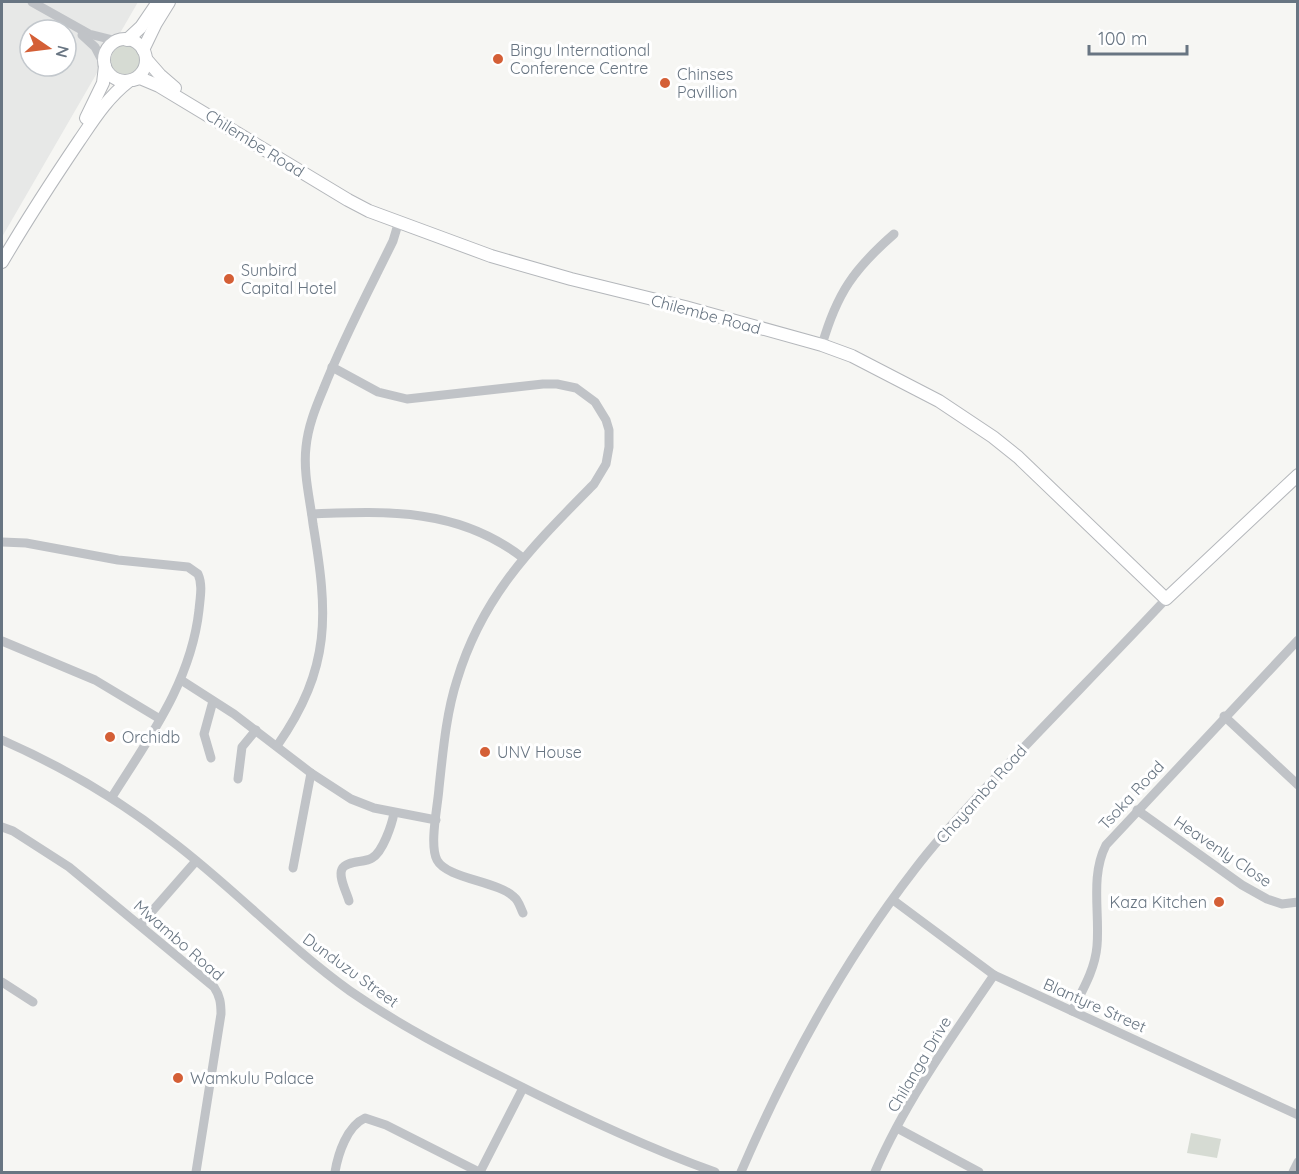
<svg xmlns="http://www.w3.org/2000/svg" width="1299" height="1174" viewBox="0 0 1299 1174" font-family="Quicksand,sans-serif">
<rect width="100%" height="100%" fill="#f6f6f3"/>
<path fill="#e7e8e7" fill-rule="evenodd" d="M 2,2 L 138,2 L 2,237 ZM 30,30 L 66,30 L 66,66 L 30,66 Z"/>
<g fill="#d6dbd3">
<circle cx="126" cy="60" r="15"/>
<polygon points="1191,1133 1221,1139 1217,1158 1187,1153"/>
</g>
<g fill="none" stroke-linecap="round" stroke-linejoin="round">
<g stroke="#b4b7bb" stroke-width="14">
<g id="major">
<circle cx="125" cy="60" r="21"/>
<polyline points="127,40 141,27 158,2"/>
<polyline points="143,50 156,23 169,2"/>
<polyline points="146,59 160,75 175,88"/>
<polyline points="133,80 140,78 159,86 348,200 369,211 491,256 571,279 685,307 822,345 852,356 939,401 993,437 1018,457 1166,599 1298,475"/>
<polyline points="86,118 103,83 105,66"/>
<path d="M 2,262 C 26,221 52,181 79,141 C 94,119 107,98 129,81"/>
</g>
</g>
<g stroke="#c0c3c7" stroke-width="9">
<polyline points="32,2 89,34 117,41"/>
<polyline points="82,35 95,47 105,66"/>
<path d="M 822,345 C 837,293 854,269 894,234"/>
<path d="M 332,367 L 378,392 L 407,399 L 543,384 L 557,384 L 576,388 L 595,402 L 606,420 L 609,430 L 609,447 L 606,464 L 594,484 C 533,546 483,594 457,680 C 446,714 443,752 439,788 C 438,805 429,845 437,860 C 447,879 498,881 514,897 C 519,901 520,907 523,913"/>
<path d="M 312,514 C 388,511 459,508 523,558"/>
<path d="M 2,542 L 26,543 L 118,560 L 188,567 L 198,574 C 203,585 200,598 199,610 C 191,682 149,738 112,797"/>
<polyline points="2,641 95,680 160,719"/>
<polyline points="181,680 234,714 311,773 351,799 374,808 436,820"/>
<polyline points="1224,716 1298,785"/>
<path d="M 2,740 C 61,766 118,799 169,839 C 232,886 286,945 350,991 C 399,1025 451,1052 504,1078 C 573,1113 642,1146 715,1172"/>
<path d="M 277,746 C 332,667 328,614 313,524 C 310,499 303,473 306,447 C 308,427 315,409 323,390 C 343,339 369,290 393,241 L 399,221"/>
<polyline points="211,758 204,734 213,701"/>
<polyline points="238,779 242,747 256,730"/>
<polyline points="1137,810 1242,885 1267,899 1282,904 1298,902"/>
<path d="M 2,827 L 13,831 L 69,867 L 214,987 C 220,996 221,1003 221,1014 L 196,1172"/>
<polyline points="293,868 311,773"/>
<polyline points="893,900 994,975 1298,1115"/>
<path d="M 349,901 C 347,893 338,877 342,869 C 346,860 365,863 372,858 C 383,852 392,824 394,813"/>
<polyline points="140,925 196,861"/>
<polyline points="2,982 33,1002"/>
<path d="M 1072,1011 C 1082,991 1095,970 1097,946 C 1100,913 1090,876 1106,845 L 1298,640"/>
<polyline points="897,1128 979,1172"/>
<path d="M 335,1172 C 338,1154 347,1126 365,1118 L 386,1125 L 479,1172"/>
<polyline points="480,1172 523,1088"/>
<path d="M 741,1172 C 787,1065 843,962 915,869 C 939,837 966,809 993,780 C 1050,719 1109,660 1166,599"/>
<path d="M 875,1172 C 905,1102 951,1038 994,975"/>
<polyline points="1293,1172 1298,1162"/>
</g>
<use href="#major" stroke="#fff" stroke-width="12"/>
</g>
<g fill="#d45f36" stroke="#fff" stroke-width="2">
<circle cx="498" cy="59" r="6"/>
<circle cx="665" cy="83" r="6"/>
<circle cx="229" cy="279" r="6"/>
<circle cx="110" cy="737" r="6"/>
<circle cx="485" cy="752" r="6"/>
<circle cx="1219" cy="902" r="6"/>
<circle cx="178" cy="1078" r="6"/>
</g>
<g text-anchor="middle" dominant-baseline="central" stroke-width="6" stroke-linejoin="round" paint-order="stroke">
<g font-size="16" fill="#687582" stroke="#fff" text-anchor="start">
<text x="510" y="50">Bingu International<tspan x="510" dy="18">Conference Centre</tspan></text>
<text x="677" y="74">Chinses<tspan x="677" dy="18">Pavillion</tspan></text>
<text x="241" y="270">Sunbird<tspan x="241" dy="18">Capital Hotel</tspan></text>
<text x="122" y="737">Orchidb</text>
<text x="497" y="752">UNV House</text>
<text x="1207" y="902" text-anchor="end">Kaza Kitchen</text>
<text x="190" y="1078">Wamkulu Palace</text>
</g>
<g font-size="16" fill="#687582" stroke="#fff">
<text transform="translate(255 143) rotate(32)">Chilembe Road</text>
<text transform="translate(706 314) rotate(15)">Chilembe Road</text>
<text transform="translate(981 794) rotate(-48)">Chayamba Road</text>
<text transform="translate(1131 795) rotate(-47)">Tsoka Road</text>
<text transform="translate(1223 851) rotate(34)">Heavenly Close</text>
<text transform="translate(179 940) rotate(41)">Mwambo Road</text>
<text transform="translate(351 970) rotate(36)">Dunduzu Street</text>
<text transform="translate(1095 1005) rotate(24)">Blantyre Street</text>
<text transform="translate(919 1064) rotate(-59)">Chilanga Drive</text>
</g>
</g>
<rect width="1299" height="1174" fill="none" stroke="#687582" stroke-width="6"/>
<g transform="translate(48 48) rotate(104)"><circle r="28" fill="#ffffff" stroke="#c3c8cd" stroke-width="1.5"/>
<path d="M0-4.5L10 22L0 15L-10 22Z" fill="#d45f36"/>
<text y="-9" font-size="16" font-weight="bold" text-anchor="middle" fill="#687582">N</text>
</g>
<path d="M1089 45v9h98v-9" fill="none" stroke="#687582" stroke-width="3"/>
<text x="1098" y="45" font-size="18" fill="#687582" stroke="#ffffff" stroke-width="4.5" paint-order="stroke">100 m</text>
</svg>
